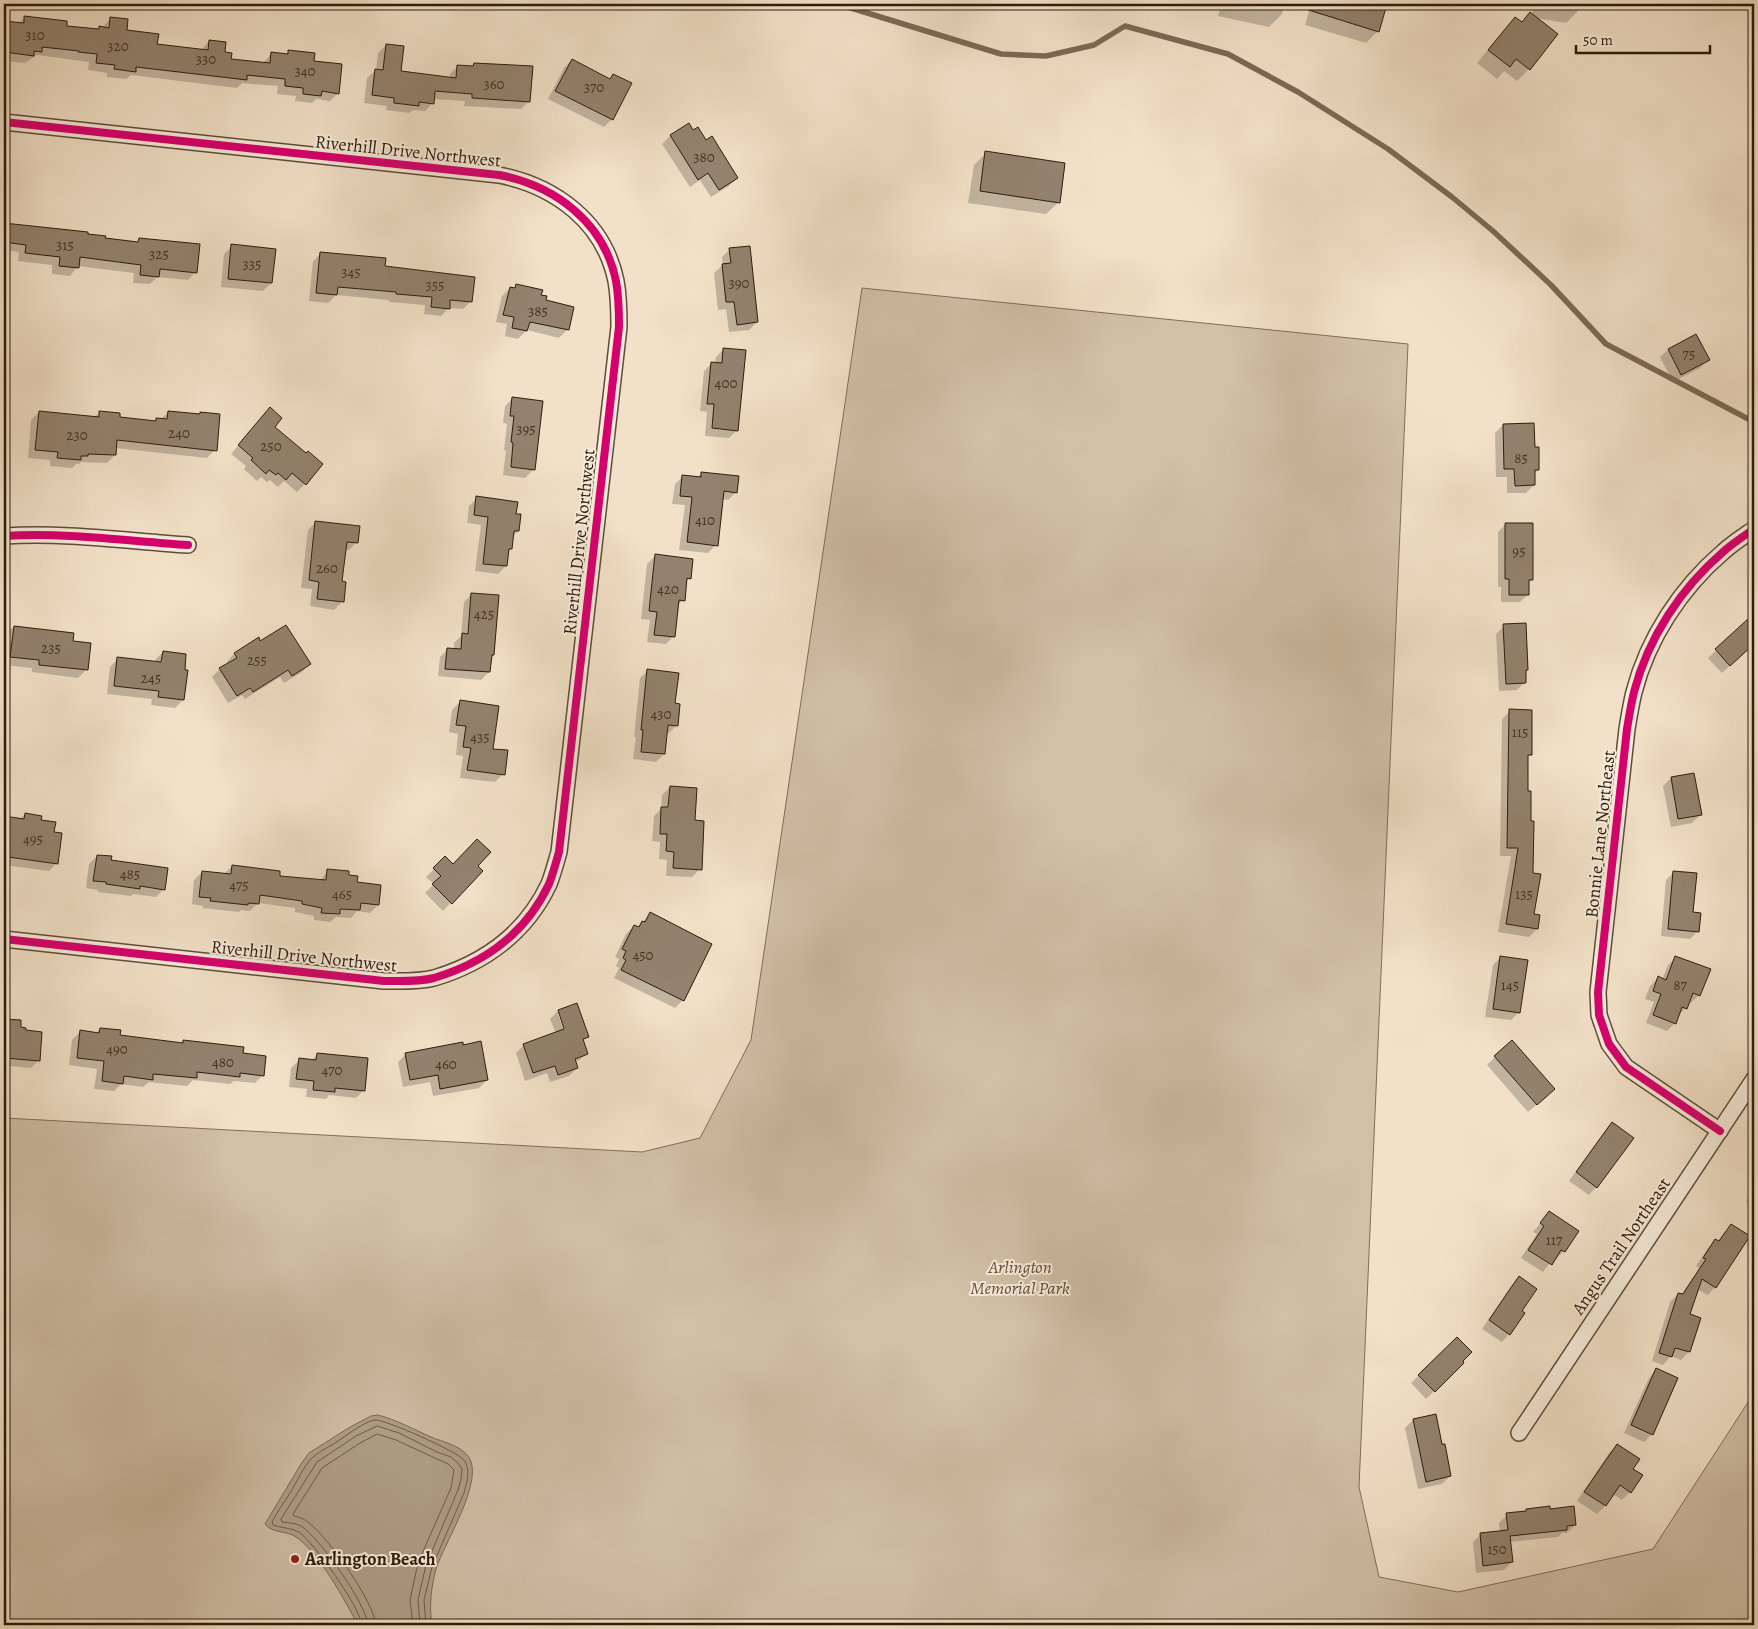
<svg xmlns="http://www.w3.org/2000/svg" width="1758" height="1629" viewBox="0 0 1758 1629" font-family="Alegreya,serif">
<rect width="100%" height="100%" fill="#f2e1c8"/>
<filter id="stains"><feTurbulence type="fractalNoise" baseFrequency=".004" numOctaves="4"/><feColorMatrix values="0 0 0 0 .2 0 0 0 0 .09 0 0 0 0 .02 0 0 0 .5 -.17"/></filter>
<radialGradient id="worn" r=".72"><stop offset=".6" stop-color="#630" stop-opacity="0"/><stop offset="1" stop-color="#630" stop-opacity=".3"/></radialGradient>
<polygon fill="#d1c0a8" stroke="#7f6e5a" points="862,288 1408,344 1359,1487 1379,1577 1458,1592 1653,1549 1754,1393 1754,1625 4,1625 4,1118 642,1152 700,1138 751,1040"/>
<path fill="#af9e88" stroke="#7b6a56" d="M 378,1415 C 397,1420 413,1429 431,1437 C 443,1442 459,1445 468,1456 C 486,1479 444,1543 436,1569 C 431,1588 429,1606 432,1625 L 358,1625 C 345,1601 319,1552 296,1537 C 286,1530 273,1534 265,1524 L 301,1464 L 309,1453 L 350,1427 L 371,1416 Z"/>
<g fill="#0003" fill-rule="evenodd">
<polygon points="1221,4 1284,4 1282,14 1269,27 1218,16"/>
<polygon points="1311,4 1386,4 1378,31 1366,43 1305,25"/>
<polygon points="1534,4 1579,4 1578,11 1566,23 1536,18 1556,34 1529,69 1517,81 1504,71 1497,79 1477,63 1503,31 1515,18 1521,23 1530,14 1532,15"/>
<polygon points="25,17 65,27 98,30 102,28 111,18 125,31 156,45 201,50 209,41 230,60 263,63 272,53 286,55 289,52 312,62 338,93 330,101 316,99 312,103 295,101 296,96 277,94 278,86 242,83 237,88 131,75 126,79 107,77 107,73 88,70 89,62 37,55 25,63 4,61 4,22 18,24"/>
<polygon points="386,45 399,72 450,78 450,74 458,66 471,67 474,64 529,101 521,109 464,106 465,101 433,99 433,103 425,111 413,110 409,113 386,110 387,106 364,103 367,78 376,70 378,53"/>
<polygon points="572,60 609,80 613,75 612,119 604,127 548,99 564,68"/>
<polygon points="688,125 693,132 706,142 737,178 729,186 711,197 700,180 690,187 662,144 670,136"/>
<polygon points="986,153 1059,202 1046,214 968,203 974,165"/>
<polygon points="4,220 8,220 7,225 87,235 104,240 136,243 139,240 196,272 188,280 157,277 150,284 133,283 134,273 78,266 70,276 52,274 52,265 18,261 19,252 4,250"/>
<polygon points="232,246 271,283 263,291 221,287 224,254"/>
<polygon points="730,249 757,322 749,330 729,332 726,309 718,310 714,273 723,265 722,257"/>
<polygon points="321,253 384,267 471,301 463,309 449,308 441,316 424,314 425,305 389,302 389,300 336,295 328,303 309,301 313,261"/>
<polygon points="516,286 540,296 545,301 567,330 559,338 527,330 518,339 505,336 507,324 496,322 502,296 510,288 513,289"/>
<polygon points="724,349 737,430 729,438 705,436 707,412 700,411 704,371 712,363 715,363 716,357"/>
<polygon points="1668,350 1708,360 1700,368 1673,382 1660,357"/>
<polygon points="513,398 533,470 525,478 503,475 506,450 504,450 507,424 503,423 505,406"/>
<polygon points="270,408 273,427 305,484 297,492 284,481 278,487 270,480 267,482 261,477 257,481 244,469 246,466 231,454"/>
<polygon points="39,412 94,417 100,412 118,418 154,422 156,419 160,420 168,412 199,415 201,413 215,450 207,458 115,448 115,455 107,463 81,462 79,464 76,464 72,468 50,466 50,460 28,458 31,420"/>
<polygon points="1503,425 1533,449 1538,470 1534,474 1534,485 1526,493 1507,493 1507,477 1496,477 1495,433"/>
<polygon points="702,473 736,492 728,500 722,499 716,545 708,553 679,550 685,505 672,504 675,484 683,476 697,477"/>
<polygon points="477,498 515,515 518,531 512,537 506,566 498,574 475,571 481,525 467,523 469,506"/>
<polygon points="316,522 357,542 349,550 344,550 341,582 342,602 334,610 310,606 312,589 301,588 308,530"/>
<polygon points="1506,524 1531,580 1528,584 1528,594 1520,602 1501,602 1501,587 1498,587 1498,532"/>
<polygon points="655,556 690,578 685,583 683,600 677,606 674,636 666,644 647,642 650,620 641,619 647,564"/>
<polygon points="472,594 493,655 490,658 489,672 481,680 438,676 440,657 448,649 454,649 454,643 461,636 464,602"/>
<polygon points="1754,618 1754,643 1722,673 1708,658 1748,621 1750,623"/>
<polygon points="1504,626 1527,669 1524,672 1525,682 1517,690 1499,691 1496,634"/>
<polygon points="19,628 71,642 86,670 78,678 32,672 32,668 4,665 4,629"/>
<polygon points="258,639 260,643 309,664 302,672 284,683 280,677 245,699 242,695 228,703 212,677 220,669 228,664 227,662 234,654"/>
<polygon points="163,652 183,700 175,708 151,705 152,699 107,694 110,667 118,659 155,663 155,660"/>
<polygon points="648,670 674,704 677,725 669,733 666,733 664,754 656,762 633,759 636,737 634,737 640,678"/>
<polygon points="460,702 492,750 503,774 495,782 460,778 463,756 456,755 458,734 449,732 452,710"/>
<polygon points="1510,711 1531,754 1526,758 1532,915 1537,929 1529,937 1498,932 1511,856 1500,856 1502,719"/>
<polygon points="1693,774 1700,815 1692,823 1671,827 1663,786 1671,778"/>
<polygon points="670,787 694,821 700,869 692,877 666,876 667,860 659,859 660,842 652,841 654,816 661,809 662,795"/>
<polygon points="25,814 40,821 53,833 57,863 49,871 4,865 4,817 20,819"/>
<polygon points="97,856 110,861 164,889 156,897 133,894 131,896 98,892 98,890 86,888 89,864"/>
<polygon points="445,858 452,865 476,866 481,871 443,911 425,893 434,884 426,877"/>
<polygon points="232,866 278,877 320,881 328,870 347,877 378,905 370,913 357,911 351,918 336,917 330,922 314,920 314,916 295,912 295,908 258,903 250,911 241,910 239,912 203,908 203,906 192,904 194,880 202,872 223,875"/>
<polygon points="1674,872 1698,931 1690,939 1661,936 1666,880"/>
<polygon points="650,914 683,1000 675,1008 614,978 619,968 616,966 619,959 615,957 626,934 634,926 637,928"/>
<polygon points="1501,957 1519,1012 1511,1020 1485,1017 1493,965"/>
<polygon points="1676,957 1699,995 1691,1003 1688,1002 1686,1008 1678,1016 1675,1023 1667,1031 1646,1023 1654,1002 1645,999 1650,986 1658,978 1662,980 1668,965"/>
<path d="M 558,1011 L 587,1037 L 582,1042 L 587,1054 L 575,1063 L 577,1068 L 569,1076 L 550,1082 L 547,1073 L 525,1081 L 516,1053 L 524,1045 L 556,1034 L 550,1019 ZM 558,1014 L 560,1014 L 568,1035 L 565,1035 Z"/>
<polygon points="4,1020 20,1021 19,1028 39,1060 31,1068 10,1066 4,1074"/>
<polygon points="100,1029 119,1036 180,1044 183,1041 263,1075 255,1083 234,1081 230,1084 193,1080 187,1086 149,1082 143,1087 121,1084 114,1091 94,1089 97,1069 69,1065 72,1040 80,1032 95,1034"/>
<polygon points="462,1046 487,1080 479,1088 433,1096 430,1082 403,1087 398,1062 406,1054"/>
<polygon points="317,1055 364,1090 356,1098 329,1095 326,1099 306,1097 307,1089 289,1087 291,1068 299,1060 311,1061"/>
<polygon points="1495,1057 1546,1097 1528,1112 1487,1065"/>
<polygon points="1612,1124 1596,1187 1589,1195 1569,1181 1604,1132"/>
<polygon points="1754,1192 1754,1218 1746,1200"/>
<polygon points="1549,1213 1564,1251 1556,1259 1554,1258 1543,1272 1521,1258 1537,1234 1533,1232"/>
<polygon points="1731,1225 1715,1287 1708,1295 1697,1289 1689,1315 1700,1319 1689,1352 1681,1360 1671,1356 1663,1365 1652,1361 1670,1302 1678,1294 1681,1295 1699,1268 1696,1266 1708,1248 1716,1240 1718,1241"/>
<polygon points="1519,1278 1520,1311 1509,1334 1502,1342 1482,1329 1511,1286"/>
<polygon points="1457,1339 1463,1363 1426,1399 1411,1383"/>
<polygon points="1656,1370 1652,1434 1644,1442 1624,1433 1649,1378"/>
<polygon points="1413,1420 1441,1446 1450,1476 1442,1484 1418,1489 1405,1428"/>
<polygon points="1617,1445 1631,1469 1630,1492 1622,1500 1613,1494 1605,1506 1597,1514 1577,1501 1609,1453"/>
<polygon points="1526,1510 1549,1510 1575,1525 1567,1533 1562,1533 1558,1537 1510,1542 1512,1562 1504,1570 1476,1573 1473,1542 1481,1534 1500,1532 1499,1523 1507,1515 1523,1513"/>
</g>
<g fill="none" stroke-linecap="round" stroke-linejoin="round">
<g stroke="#6e5d4a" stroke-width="1">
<path d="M 362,1625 C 360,1607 315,1544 299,1532 C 292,1528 281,1528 273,1525 L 272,1522 C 277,1512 284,1503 290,1493 C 297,1482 303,1467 312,1458 C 320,1450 332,1446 341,1439 C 351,1432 363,1423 374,1420 C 383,1418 458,1452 464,1460 C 471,1469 467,1482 464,1493 L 432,1567 L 424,1600 L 426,1625"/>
<path d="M 368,1625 C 367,1605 319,1537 301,1526 C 296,1523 288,1523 282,1522 L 281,1519 L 317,1462 L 356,1436 L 377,1426 L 399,1433 L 437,1452 L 451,1457 L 458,1463 L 462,1469 L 461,1479 L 458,1490 L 426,1565 L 418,1600 L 420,1625"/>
<path d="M 376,1625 C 375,1603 325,1532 305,1520 C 302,1518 298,1517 294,1516 L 293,1514 L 322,1468 L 360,1443 L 377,1434 L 396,1440 L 448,1464 L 454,1470 L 451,1488 L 418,1563 L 410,1600 L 413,1625"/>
</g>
<polyline stroke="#7b6a56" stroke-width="5.5" points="838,4 1001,54 1046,56 1094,45 1125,26 1228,54 1298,92 1388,149 1452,197 1493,231 1551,285 1606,344 1754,422"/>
</g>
<g fill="#93826e" stroke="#2d1c0c">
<polygon points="1299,4 1387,4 1379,32 1299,7"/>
<polygon points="1530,12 1558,34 1530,70 1516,59 1510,67 1488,50 1515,17 1522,22"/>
<polygon points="24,16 67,21 67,26 99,29 99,26 109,28 110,17 128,19 127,30 159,34 157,44 208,50 209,40 226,42 225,52 232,53 231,59 270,63 271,52 288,54 288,50 315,53 314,61 342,64 339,94 322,91 321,96 303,94 303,88 285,86 285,79 247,75 247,80 136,67 136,72 114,69 115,65 96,63 97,54 78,52 79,51 42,47 42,52 34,51 34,56 4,52 4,21 24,23"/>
<polygon points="386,44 404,46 401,71 456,78 457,65 473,66 474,63 533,66 530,102 472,98 472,94 435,91 434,104 419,102 419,106 394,103 394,98 372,95 375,69 383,70"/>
<polygon points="572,59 610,79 613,74 632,83 613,120 555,91"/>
<polygon points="689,123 693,130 698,127 706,140 712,136 738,178 719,190 708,173 698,180 670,135"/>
<polygon points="985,151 1065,163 1060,203 980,191"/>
<polygon points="4,223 88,232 88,234 106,236 105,238 138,242 139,238 200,244 197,273 160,269 159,277 140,275 141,265 80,257 79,268 59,266 60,257 25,253 26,245 4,242"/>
<polygon points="231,244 276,249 272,283 228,279"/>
<polygon points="750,246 758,322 737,325 734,302 726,302 722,264 731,263 729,248"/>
<polygon points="320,252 386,258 385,266 475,277 472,302 450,300 450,309 431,307 432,297 396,294 396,292 338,287 337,295 316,293"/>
<polygon points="516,284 543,290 541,295 547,296 546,300 574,307 569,330 530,322 527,331 512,328 514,317 503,315 510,287 515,288"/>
<polygon points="1696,334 1710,360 1681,375 1668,349"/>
<polygon points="723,348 746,350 738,431 712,428 714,404 707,404 711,362 722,363"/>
<polygon points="512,397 543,401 535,470 511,467 513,443 511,442 514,416 510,416"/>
<polygon points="270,407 282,418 275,427 306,453 308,451 323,464 306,485 292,473 286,480 278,473 276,475 269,470 266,474 251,460 253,458 238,445"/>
<polygon points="39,411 99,417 99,411 120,413 120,417 156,421 156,418 167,419 168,411 200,414 200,412 220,414 217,451 117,440 116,455 88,454 88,456 81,456 81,460 57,458 58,452 35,450"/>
<polygon points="1534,423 1535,447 1539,447 1539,470 1535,470 1535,485 1515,486 1514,469 1504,469 1503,424"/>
<polygon points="701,472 739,476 737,493 724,491 718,546 687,542 692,497 680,496 682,475 701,477"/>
<polygon points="476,496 518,502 516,514 521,514 519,531 514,531 512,549 509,549 507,566 483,564 488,517 474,515"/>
<polygon points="315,521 360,526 358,543 347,542 342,581 346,582 344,602 317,599 319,582 309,580"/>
<polygon points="1505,523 1533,523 1533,580 1529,580 1529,595 1509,595 1509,579 1505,579"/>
<polygon points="655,554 693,559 691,579 687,578 685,601 679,600 675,637 654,635 657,612 649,611"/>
<polygon points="471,593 499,595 494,655 492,655 490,672 445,669 447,648 461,649 462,633 468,634"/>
<polygon points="1748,619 1754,626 1754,644 1730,666 1715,649"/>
<polygon points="1526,623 1528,670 1526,670 1526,683 1506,684 1503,624"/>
<polygon points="286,625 311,664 292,676 288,670 253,692 250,688 237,696 219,668 237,658 234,653 259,637 260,641"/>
<polygon points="14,626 74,633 73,641 91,643 88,670 39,665 39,660 10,657"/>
<polygon points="163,651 186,654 185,670 188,670 184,700 158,697 159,691 114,686 117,657 161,662"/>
<polygon points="647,669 679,673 675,703 680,704 678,726 668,725 665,754 641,752 643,730 641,730"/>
<polygon points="460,700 499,706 493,749 508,750 505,775 467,770 471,748 463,747 466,726 456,725"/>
<polygon points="1509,709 1532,710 1532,755 1528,755 1528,791 1531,791 1531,821 1534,821 1533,873 1541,874 1534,914 1540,915 1538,929 1506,924 1518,848 1507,848"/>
<polygon points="1694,773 1702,815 1678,819 1671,777"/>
<polygon points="670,786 697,788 695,820 704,821 702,870 673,868 674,852 666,851 667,834 660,834 661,807 668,807"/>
<polygon points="25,813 42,816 41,820 56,822 54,832 62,833 58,864 8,857 10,846 4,846 4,816 24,819"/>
<polygon points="477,839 491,852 478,866 483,871 452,904 432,884 441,876 433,868 445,856 453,864"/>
<polygon points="97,855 112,856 111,860 168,868 165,890 140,886 140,889 106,884 106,882 93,881"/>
<polygon points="232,865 280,871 280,876 326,880 327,869 349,871 349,875 358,876 357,882 381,885 379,905 361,903 360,910 340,909 340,914 321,913 322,908 302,904 302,901 260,895 259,904 248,903 248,905 210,901 211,898 199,897 202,871 231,874"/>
<polygon points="1673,871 1697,873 1693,912 1701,913 1699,932 1668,929"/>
<polygon points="650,912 712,944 684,1001 621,970 626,960 623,958 626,951 622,949 634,925 639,927 642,921 645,922"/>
<polygon points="1500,956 1528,960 1520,1013 1493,1009"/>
<polygon points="1675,956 1711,969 1700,996 1693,993 1687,1009 1682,1007 1676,1024 1653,1015 1661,994 1653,991 1658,976 1666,980"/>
<polygon points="577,1003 589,1037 583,1039 588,1054 575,1059 578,1068 558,1075 555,1066 533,1073 523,1044 564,1029 558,1010"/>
<polygon points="4,1019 21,1020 21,1027 26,1028 26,1030 42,1032 40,1061 4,1058"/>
<polygon points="100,1028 121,1030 120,1035 183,1043 183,1040 244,1047 243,1053 266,1056 264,1076 240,1073 240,1077 197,1072 197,1078 153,1074 153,1080 124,1076 123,1084 102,1081 104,1061 77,1058 80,1030 99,1033"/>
<polygon points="1512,1040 1555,1089 1537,1105 1494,1056"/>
<polygon points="481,1041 488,1080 440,1089 438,1075 410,1080 405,1053 463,1042 463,1045"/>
<polygon points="317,1053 368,1058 365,1091 335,1088 335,1092 313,1090 314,1081 296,1079 299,1058 316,1060"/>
<polygon points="1612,1122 1634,1138 1597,1188 1576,1172"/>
<polygon points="1549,1211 1579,1231 1565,1252 1561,1250 1552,1265 1528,1250 1544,1226 1540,1223"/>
<polygon points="1731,1224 1750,1236 1716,1288 1702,1279 1690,1314 1701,1318 1690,1352 1675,1348 1672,1357 1659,1353 1678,1293 1683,1294 1706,1259 1703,1258 1715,1239 1719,1241"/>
<polygon points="1519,1276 1537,1289 1522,1311 1525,1313 1510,1335 1489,1320"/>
<polygon points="1457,1337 1472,1352 1463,1361 1464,1363 1435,1392 1418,1375"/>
<polygon points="1656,1368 1678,1378 1653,1435 1631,1425"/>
<polygon points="1436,1414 1442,1444 1445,1444 1451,1476 1426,1482 1413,1419"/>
<polygon points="1617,1444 1640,1459 1633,1469 1643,1475 1631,1493 1620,1485 1606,1506 1584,1492"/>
<polygon points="1550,1506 1550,1509 1574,1506 1576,1525 1567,1526 1567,1530 1510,1536 1513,1562 1483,1566 1480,1533 1508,1530 1506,1513 1526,1511 1526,1509"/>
</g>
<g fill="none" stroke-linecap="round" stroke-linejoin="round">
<g stroke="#5e4d3b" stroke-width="18">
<g id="street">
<path d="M 4,122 L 499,175 C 555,186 604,222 616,281 C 619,297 619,312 619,327 L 559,852 C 556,862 553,874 549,884 C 526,933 484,963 434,978 C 418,982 401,981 384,981 L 4,939"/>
<path d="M 4,536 C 65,532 127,541 188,545"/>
<path d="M 1720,1131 L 1626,1067 L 1609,1044 L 1599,1015 L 1598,992 L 1627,729 C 1629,717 1631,704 1634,692 C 1648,638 1681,588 1723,552 C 1733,543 1744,536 1754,529"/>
<polyline points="1519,1433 1754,1079"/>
</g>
</g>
<use href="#street" stroke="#f7ecdb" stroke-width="15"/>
<g stroke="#f7ecdb" stroke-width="11">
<g id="cycleway">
<path d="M 4,122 L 499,175 C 555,186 604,222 616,281 C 619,297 619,312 619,327 L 559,852 C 556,862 553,874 549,884 C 526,933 484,963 434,978 C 418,982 401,981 384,981 L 4,939"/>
<path d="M 4,536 C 65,532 127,541 188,545"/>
<path d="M 1720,1131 L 1626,1067 L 1609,1044 L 1599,1015 L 1598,992 L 1627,729 C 1629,717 1631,704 1634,692 C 1648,638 1681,588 1723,552 C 1733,543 1744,536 1754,529"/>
</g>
</g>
<use href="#cycleway" stroke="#d6006c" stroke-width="8"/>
</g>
<circle fill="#8f2418" stroke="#f7ecdb" stroke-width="2" cx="295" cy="1559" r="5"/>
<g text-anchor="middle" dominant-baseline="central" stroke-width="4" stroke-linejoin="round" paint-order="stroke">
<g font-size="15" fill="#463624">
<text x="35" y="35">310</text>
<text x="118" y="46">320</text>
<text x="206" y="59">330</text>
<text x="305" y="71">340</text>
<text x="494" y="84">360</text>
<text x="594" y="87">370</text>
<text x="704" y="157">380</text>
<text x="65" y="245">315</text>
<text x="159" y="254">325</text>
<text x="252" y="264">335</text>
<text x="351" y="272">345</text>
<text x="739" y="283">390</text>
<text x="435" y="285">355</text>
<text x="538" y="311">385</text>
<text x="1689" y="354">75</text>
<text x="726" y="383">400</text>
<text x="526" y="429">395</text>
<text x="179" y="433">240</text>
<text x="77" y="435">230</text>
<text x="271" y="446">250</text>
<text x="1521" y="458">85</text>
<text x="705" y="520">410</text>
<text x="1519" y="551">95</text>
<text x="327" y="568">260</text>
<text x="668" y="589">420</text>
<text x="484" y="614">425</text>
<text x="51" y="648">235</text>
<text x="257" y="660">255</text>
<text x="151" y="678">245</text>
<text x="661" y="714">430</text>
<text x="1520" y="732">115</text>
<text x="480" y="737">435</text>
<text x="33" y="839">495</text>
<text x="130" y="874">485</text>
<text x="239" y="885">475</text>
<text x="342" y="894">465</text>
<text x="1524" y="894">135</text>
<text x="643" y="955">450</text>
<text x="1510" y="985">145</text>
<text x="1680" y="985">87</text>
<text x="117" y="1049">490</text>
<text x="223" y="1062">480</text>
<text x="446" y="1064">460</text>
<text x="332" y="1070">470</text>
<text x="1554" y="1240">117</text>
<text x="1497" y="1549">150</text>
</g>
<g font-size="18" fill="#2d1c0c" stroke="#f7ecdb">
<text transform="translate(408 151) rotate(6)">Riverhill Drive Northwest</text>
<text transform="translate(579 542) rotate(-84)">Riverhill Drive Northwest</text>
<text transform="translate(1600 834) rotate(-84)">Bonnie Lane Northeast</text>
<text transform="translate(304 956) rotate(6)">Riverhill Drive Northwest</text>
<text transform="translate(1621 1246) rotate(-56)">Angus Trail Northeast</text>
</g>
<g font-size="18" font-style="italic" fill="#5e4d3b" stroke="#f7ecdb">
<text x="1020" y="1267">Arlington<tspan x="1020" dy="21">Memorial Park</tspan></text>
</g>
<g font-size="18" font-weight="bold" fill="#2d1c0c" stroke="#f7ecdb" text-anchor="start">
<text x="305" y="1559">Aarlington Beach</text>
</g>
</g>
<rect width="1758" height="1629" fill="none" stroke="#f2e1c8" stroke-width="20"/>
<rect x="5" y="5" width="1748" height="1619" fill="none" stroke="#2d1c0c" stroke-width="2.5"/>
<rect x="10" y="10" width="1738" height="1609" fill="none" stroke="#2d1c0c"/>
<path d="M1576 45v8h134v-8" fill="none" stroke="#2d1c0c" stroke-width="2.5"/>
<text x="1583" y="45" font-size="15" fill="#2d1c0c" stroke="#f7ecdb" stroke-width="4" paint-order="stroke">50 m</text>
<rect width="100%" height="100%" filter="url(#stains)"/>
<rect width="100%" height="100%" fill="url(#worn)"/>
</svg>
